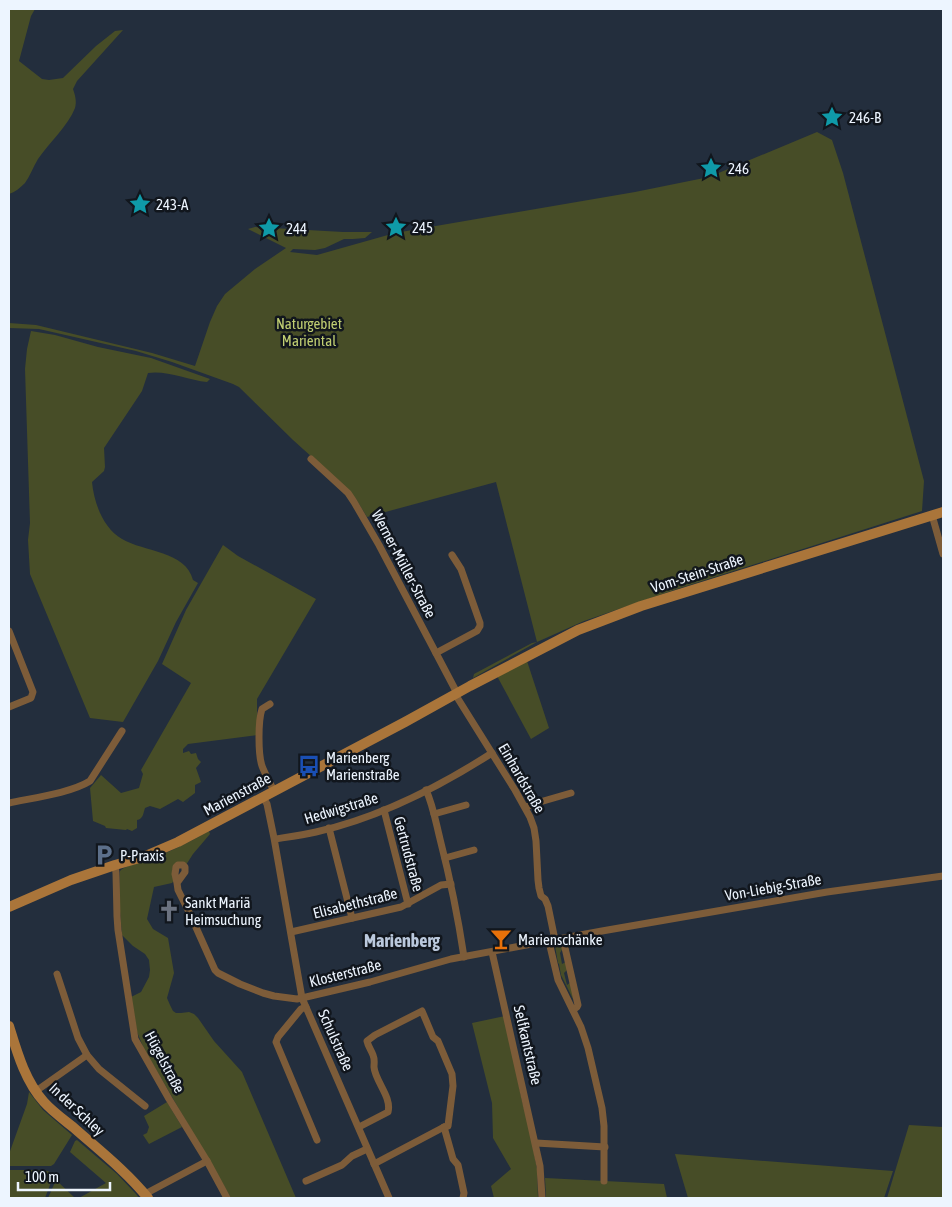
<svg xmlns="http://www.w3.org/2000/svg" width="952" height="1207" viewBox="0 0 952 1207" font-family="'Asap Condensed',sans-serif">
<rect width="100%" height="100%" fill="#232e3d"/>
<g fill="#474d27">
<path d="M 9,9 L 35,9 L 31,16 L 19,61 L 42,79 L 49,80 L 63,78 L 96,46 L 115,31 L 123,30 L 77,81 L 73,89 C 75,95 77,101 75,108 C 68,126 49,143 38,159 C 33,167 30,176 25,183 C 20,188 15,192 9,194 Z"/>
<polygon points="817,132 832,140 843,173 924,481 922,511 674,590 584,621 537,642 473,678 474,674 532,643 537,642 496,482 367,517 356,499 333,476 293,440 239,387 233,384 172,362 136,351 39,329 9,328 9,323 36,325 152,353 195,366 210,322 217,306 225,294 255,269 286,248 248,229 255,227 343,232 372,232 365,238 353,239 344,239 325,248 315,250 293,249 290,252 317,255 395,233 635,192 709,177"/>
<path d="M 31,331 L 55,335 L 98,347 L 151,358 L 210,379 L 207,382 C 188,380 166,370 148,373 L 142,391 L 104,448 L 105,467 L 104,471 L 92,482 C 94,503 103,528 122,539 C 144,552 186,551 193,580 L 198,583 L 176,622 L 158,661 L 123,722 L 90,718 L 30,574 L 28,540 L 30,523 L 25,369 L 27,349 Z"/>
<path d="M 223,545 L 238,556 L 316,599 L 257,699 L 257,735 L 188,744 L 183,749 L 183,753 L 189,751 L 191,754 L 196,753 L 198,759 L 201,762 L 196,768 L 201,782 L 195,785 L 195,793 L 183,802 L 178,799 L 160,809 L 150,806 L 145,808 C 143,814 143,819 137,820 L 137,828 L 132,831 L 127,829 L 126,830 L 106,828 L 105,826 L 93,821 L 90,788 L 101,775 L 121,793 L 139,788 L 143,774 L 141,770 L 191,683 L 162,664 L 186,610 Z"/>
<polygon points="527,661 549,728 531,739 497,676"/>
<path d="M 209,831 L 210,834 L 193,854 L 186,865 L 172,869 L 172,874 L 175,879 L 172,883 L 154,887 L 147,919 L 153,929 L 168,938 L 174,973 L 167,998 L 170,1005 L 173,1011 L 176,1013 L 181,1013 L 189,1012 L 194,1014 L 198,1018 L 214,1041 L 242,1072 L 296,1198 L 231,1198 L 144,1049 L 137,1032 L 131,997 L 141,992 L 149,977 L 150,970 L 149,960 L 145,954 L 133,946 L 122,935 L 119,899 L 120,871 C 124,866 134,865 141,862 C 164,855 188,843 209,831 Z"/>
<polygon points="562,944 563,948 560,953 562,964 566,962 568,969 564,973 567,985 571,982 574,997 573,999 561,975 559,964 558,963 555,946"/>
<polygon points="505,1016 522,1101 529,1126 537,1169 538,1198 494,1198 491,1186 511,1169 493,1138 492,1103 472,1023"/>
<polygon points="29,1092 43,1110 72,1135 54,1164 51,1166 9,1166 9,1154 27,1104"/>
<polygon points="167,1102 182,1127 149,1144 143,1135 147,1133 149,1127 144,1116"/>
<polygon points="909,1125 943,1127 943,1198 887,1198"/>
<polygon points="77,1140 117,1174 136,1194 139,1198 79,1198 106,1183 70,1152 75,1141"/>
<polygon points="675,1154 893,1171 884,1198 688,1198"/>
<polygon points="9,1170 44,1170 50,1172 53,1177 45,1198 9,1198"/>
<polygon points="545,1178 664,1184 667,1198 546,1198"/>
<polygon points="56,1180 75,1198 48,1198"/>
</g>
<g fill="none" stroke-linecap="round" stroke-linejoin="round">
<g stroke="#7d5c39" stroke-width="7">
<polyline points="311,459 348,493 354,502 379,545 457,693"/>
<polyline points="932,515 943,554"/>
<polyline points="9,631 33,692 31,698 9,707"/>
<polyline points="436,653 477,631 480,626 480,623 461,569 452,555"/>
<polyline points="455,694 515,790 530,817 534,828 536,841 538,880 539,888 541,896 545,899 548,906 555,940"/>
<path d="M 270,704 L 262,709 C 258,721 258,754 262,766 C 265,774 270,783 274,791"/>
<path d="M 426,790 C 433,805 436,823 440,839 C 450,878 458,917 464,957"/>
<polyline points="263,797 267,804 274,838 302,998 389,1198"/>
<path d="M 9,803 C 32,798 71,793 90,781 L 122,731"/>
<polyline points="526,807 533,804 571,793"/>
<polyline points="384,810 408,904"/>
<polyline points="434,814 466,805"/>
<polyline points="329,828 352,918"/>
<path d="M 275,839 C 288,837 303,835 316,832 C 378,818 439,787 492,753"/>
<polyline points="445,858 474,850"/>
<polyline points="115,865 116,873 117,916 118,930 135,1039 169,1099 207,1161 227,1198"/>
<polyline points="177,883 175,874 176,867 178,865 183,865 185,867 185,872 177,883 178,890 190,914 215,970 218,973 240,984 263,993 274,996 297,999 302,998 370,982 451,959 602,931 827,892 943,876"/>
<polyline points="291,932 401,907 441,885 451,884"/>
<polyline points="563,939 578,1005 577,1007 573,1010"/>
<polyline points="549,942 558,980 581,1027 588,1048 602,1108 604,1126 604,1181"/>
<polyline points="492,952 540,1166 542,1198"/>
<polyline points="57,974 78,1038 87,1055 99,1069 145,1106"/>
<polyline points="306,1007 301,1009 278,1037 276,1042 317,1140"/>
<polyline points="36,1091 87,1055"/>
<path d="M 359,1127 L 388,1112 C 392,1097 375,1081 374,1067 C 374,1062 375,1060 373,1055 C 371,1050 368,1046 367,1041 L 375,1035 L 422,1011 L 433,1037 L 438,1041 L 452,1074 L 453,1086 L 448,1126 L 444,1127 L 453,1159 L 458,1165 L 464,1193 L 463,1198"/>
<polyline points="536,1143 605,1147"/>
<polyline points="374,1164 444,1127"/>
<polyline points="306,1181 342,1165 352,1156 367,1149"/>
<polyline points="145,1194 207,1161"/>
</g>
<g stroke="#aa753a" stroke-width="10">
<polyline points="9,907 71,880 115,865 143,857 178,842 405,722 470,686 578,630 641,606 943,512"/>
<path d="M 9,1026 C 17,1052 25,1081 44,1102 C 52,1111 63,1119 73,1127 C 99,1150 126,1171 148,1198"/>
</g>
</g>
<defs>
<g id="sight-bare" transform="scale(1.725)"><path d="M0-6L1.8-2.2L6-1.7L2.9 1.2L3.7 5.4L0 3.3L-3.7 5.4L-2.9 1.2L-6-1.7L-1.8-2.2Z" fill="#0f9aa8" stroke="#11161d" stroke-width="2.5" paint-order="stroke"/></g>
<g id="bus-bare" transform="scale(1.725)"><path d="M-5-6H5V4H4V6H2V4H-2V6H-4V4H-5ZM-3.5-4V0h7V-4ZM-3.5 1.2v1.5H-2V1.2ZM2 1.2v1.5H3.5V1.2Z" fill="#1a4fb4" stroke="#11161d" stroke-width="2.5" paint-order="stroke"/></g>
<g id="parking-bare" transform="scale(1.725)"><path d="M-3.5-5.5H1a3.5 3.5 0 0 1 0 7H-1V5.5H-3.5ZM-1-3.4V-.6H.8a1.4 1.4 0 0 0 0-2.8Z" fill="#5c6f8a" stroke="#11161d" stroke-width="2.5" paint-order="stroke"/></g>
<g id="church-bare" transform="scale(1.725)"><path d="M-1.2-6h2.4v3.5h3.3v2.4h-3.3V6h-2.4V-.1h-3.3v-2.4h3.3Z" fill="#6b7280" stroke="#11161d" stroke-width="2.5" paint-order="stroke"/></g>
<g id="bar-bare" transform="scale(1.725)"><path d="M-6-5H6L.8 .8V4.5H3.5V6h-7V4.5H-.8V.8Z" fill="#e8710a" stroke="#11161d" stroke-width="2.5" paint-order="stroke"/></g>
</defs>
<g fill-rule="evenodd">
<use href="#sight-bare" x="832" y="117"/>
<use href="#sight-bare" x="711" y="168"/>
<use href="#sight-bare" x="140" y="204"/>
<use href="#sight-bare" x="396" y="227"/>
<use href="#sight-bare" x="269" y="228"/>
<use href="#bus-bare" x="309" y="766"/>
<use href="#parking-bare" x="104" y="855"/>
<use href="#church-bare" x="169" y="911"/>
<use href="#bar-bare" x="501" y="939"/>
</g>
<g text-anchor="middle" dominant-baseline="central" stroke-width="5" stroke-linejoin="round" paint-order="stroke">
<g font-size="15" fill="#edf5ff" stroke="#11161d" text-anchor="start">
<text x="849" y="117">246-B</text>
<text x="728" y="168">246</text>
<text x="156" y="204">243-A</text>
<text x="412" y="227">245</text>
<text x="286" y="228">244</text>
<text x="326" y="757">Marienberg<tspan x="326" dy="17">Marienstraße</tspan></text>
<text x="120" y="855">P-Praxis</text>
<text x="185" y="902">Sankt Mariä<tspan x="185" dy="17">Heimsuchung</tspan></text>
<text x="518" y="939">Marienschänke</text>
</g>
<g font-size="15" fill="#c0ce72" stroke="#11161d">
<text x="309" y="323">Naturgebiet<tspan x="309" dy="17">Mariental</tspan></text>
</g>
<g font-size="15" fill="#edf5ff" stroke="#11161d">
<text transform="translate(404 564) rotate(62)">Werner-Müller-Straße</text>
<text transform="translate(697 573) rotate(-18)">Vom-Stein-Straße</text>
<text transform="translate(522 778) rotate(60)">Einhardstraße</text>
<text transform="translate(237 794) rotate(-28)">Marienstraße</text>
<text transform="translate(341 808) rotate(-17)">Hedwigstraße</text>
<text transform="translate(409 854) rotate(75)">Gertrudstraße</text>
<text transform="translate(773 887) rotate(-10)">Von-Liebig-Straße</text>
<text transform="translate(355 903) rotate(-14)">Elisabethstraße</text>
<text transform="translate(345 973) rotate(-14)">Klosterstraße</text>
<text transform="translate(336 1040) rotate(66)">Schulstraße</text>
<text transform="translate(528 1045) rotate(77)">Selfkantstraße</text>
<text transform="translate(165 1062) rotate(62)">Hügelstraße</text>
<text transform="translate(77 1109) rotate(43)">In der Schley</text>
</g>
<g font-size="18" font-weight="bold" fill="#bac8dc" stroke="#11161d">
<text x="402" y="940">Marienberg</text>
</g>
</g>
<rect width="952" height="1207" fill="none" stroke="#edf5ff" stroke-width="20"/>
<path d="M18 1182v8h92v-8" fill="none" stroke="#edf5ff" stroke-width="2.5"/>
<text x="25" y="1182" font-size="15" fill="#edf5ff" stroke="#11161d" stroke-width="4" paint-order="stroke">100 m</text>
</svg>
